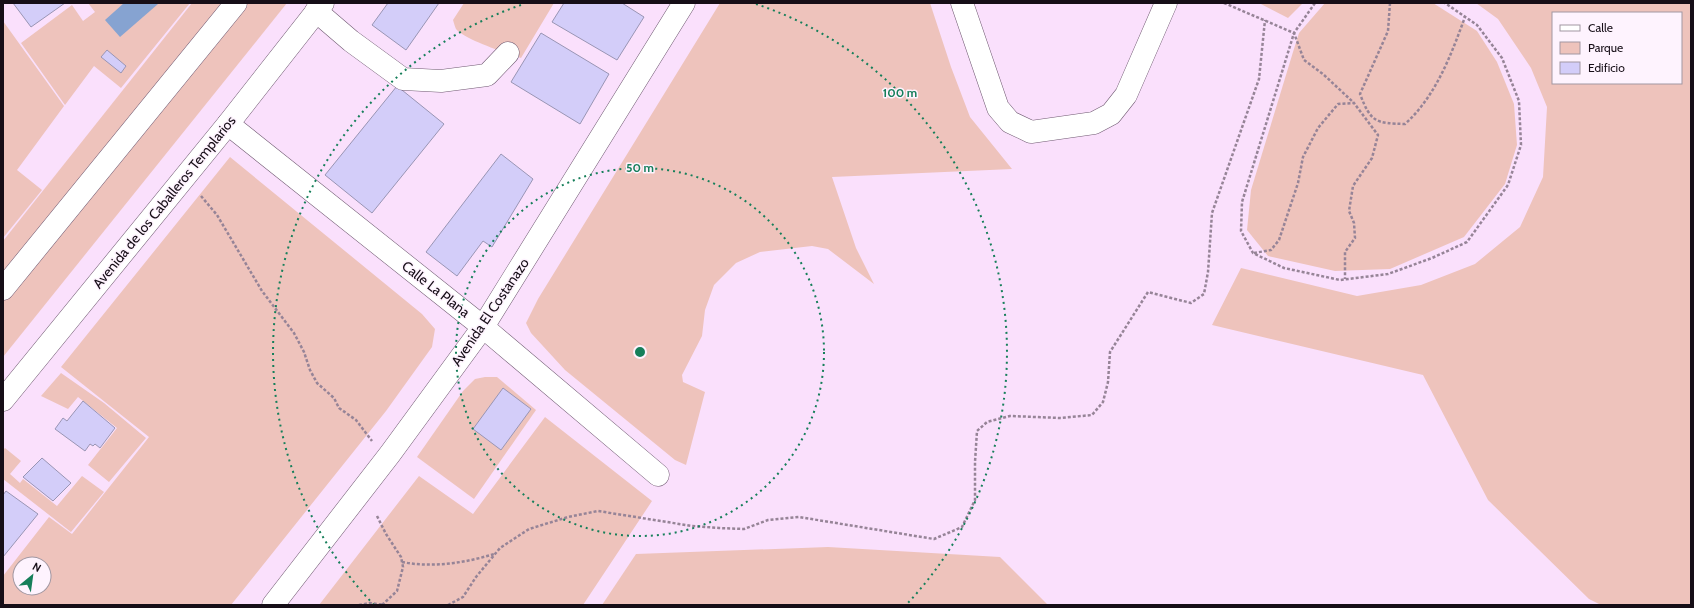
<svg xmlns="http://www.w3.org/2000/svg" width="1694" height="608" viewBox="0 0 1694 608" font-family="Cabin,sans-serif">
<rect width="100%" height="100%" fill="#fae0fc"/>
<g fill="#eec3bc" fill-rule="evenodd">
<polygon points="88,3 190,3 121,88 94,66 65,105 21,43 72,5 83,21 95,12"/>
<polygon points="192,3 287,3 3,357 3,241"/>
<path d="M 464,3 L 554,3 L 521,58 C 507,53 465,40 456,29 C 455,27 454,23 453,20 Z"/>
<polygon points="720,3 930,3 951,67 970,117 1012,169 832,177 856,248 874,284 828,249 812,246 760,252 736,263 714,285 705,310 702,336 682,375 683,382 705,392 686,465 675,460 565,370 531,333 526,323 538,299"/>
<polygon points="1259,3 1303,3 1288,18"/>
<polygon points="1325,3 1433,3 1477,31 1497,62 1514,104 1517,145 1505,184 1464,237 1390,269 1335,271 1268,256 1247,230 1251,190 1293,52 1299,33"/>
<path d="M 1476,3 L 1691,3 L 1691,605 L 1601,605 L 1589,599 L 1488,500 L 1423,375 L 1212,325 L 1241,268 L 1357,296 L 1421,285 L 1475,264 L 1520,227 L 1543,177 L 1547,107 L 1531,68 L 1498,19 ZM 1553,13 L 1681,13 L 1681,83 L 1553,83 Z"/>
<polygon points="3,21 64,106 17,170 42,190 3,238"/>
<path d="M 230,157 L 422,314 L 435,329 L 432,347 L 386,411 L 231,605 L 3,605 L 3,576 L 49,517 L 72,534 L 149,437 L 61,367 ZM 20,564 L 44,564 L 44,588 L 20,588 Z"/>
<polygon points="61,373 104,403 146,438 109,482 88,465 117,428 78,397 68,409 41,396"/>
<polygon points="485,377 497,377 536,410 474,499 417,457 463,391 475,379"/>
<polygon points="545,417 652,501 583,605 319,605 419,476 473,514"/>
<polygon points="5,448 21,461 10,474 20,483 23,479 57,506 82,476 104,492 71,532 3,479 3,450"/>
<polygon points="828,547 1000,557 1048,605 602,605 636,554"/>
</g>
<polygon fill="#86a3d1" points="124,3 157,3 158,4 120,37 105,20"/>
<g fill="#d3cdf9" stroke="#9995b4">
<polygon points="13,3 65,3 31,27"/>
<polygon points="388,3 439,3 406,50 372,25"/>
<polygon points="564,3 622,3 644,17 617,60 552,22"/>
<polygon points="541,33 609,74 580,124 511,82"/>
<polygon points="107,50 126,66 121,73 101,57"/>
<polygon points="397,86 444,124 372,213 325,175"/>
<polygon points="501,154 533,179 492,247 483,241 457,276 426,252"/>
<polygon points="503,388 531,409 501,450 473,429"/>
<polygon points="83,401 115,428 100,448 95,444 93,446 90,444 85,451 55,429 63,418 67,421"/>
<polygon points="42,458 71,483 53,501 23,477"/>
<polygon points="6,491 38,514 3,557 3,495"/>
</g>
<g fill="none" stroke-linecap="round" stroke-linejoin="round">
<g stroke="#705a72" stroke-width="23">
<g id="minor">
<polyline points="962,3 998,108 1010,122 1031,132 1094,123 1111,114 1126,95 1166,3"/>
<polyline points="316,11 351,41 403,79 441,81 487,75 508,53"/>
<polyline points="228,124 483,327 658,475"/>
<polyline points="3,289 236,3"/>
<polyline points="3,400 228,124 323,3"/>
<polyline points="273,605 390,454 483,327 684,3"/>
</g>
</g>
<g stroke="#968497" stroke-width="2.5" stroke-dasharray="3 2" stroke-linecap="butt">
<polyline points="1224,3 1294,33 1304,60 1323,74 1354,103"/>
<polyline points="1315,3 1294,33 1242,202 1241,231 1253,253 1284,268 1340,280 1388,274 1432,258 1467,242 1508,185 1521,145 1519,101 1502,58 1477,25 1445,3"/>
<path d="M 1390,3 L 1388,31 L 1360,94 C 1371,123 1376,123 1405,124 C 1436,96 1451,55 1465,17"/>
<polyline points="201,196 217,215 262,291 294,333 304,352 310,370 317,383 334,398 339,408 356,420 372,441"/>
<polyline points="1254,253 1271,250 1279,240 1298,183 1303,157 1318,128 1338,104 1354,103 1378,135 1372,158 1353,186 1349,211 1354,223 1355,238 1345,252 1345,279"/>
<polyline points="377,516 386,534 401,557 403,567 397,591 382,605"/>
<path d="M 402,562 C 432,568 465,563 494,554"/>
<polyline points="359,605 370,603 385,605"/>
<polyline points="448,605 463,597 476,577 500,548 529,529 568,517 598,511 692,526 719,528 744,529 768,520 799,517 934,539 962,527 975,500 975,462 977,431 987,422 1010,416 1061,418 1092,415 1103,402 1108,382 1110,352 1148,292 1191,303 1204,294 1208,272 1212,213 1259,79 1265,20"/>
</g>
<use href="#minor" stroke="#fff" stroke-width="22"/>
</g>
<g fill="none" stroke="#167f5a" stroke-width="2" stroke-dasharray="2 4">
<circle cx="640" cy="352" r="184"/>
<path d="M374 605A367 367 0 0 1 524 4M756 4A367 367 0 0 1 906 605"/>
</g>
<g text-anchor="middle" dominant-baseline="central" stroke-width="3" stroke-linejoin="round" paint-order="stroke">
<g font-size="14" fill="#160e17" stroke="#fef3fe">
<text transform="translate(164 202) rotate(-51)">Avenida de los Caballeros Templarios</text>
<text transform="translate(436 289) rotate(38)">Calle La Plana</text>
<text transform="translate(490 312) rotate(-56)">Avenida El Costanazo</text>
</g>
</g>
<circle cx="640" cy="352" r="6" fill="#167f5a" stroke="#fef3fe" stroke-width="2"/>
<g font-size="12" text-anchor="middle" font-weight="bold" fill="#167f5a" stroke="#fef3fe" stroke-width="3" stroke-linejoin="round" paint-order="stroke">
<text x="900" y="97">100 m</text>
<text x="640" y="172">50 m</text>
</g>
<rect width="1694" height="608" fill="none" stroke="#160e17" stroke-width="8"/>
<rect x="1552" y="12" width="130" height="72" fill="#fef3fe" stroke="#a197a2"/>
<rect x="1560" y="25" width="20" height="6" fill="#ffffff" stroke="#a197a2"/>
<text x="1588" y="32" font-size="12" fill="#160e17">Calle</text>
<rect x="1560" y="42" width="20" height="12" fill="#eec3bc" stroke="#a197a2"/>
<text x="1588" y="52" font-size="12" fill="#160e17">Parque</text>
<rect x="1560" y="62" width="20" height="12" fill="#d3cdf9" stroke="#a197a2"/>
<text x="1588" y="72" font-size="12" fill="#160e17">Edificio</text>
<g transform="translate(32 576) rotate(29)"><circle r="19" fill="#fef3fe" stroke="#a197a2"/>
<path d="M0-3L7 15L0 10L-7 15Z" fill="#167f5a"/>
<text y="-6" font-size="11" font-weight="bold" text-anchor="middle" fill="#160e17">N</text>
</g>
</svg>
